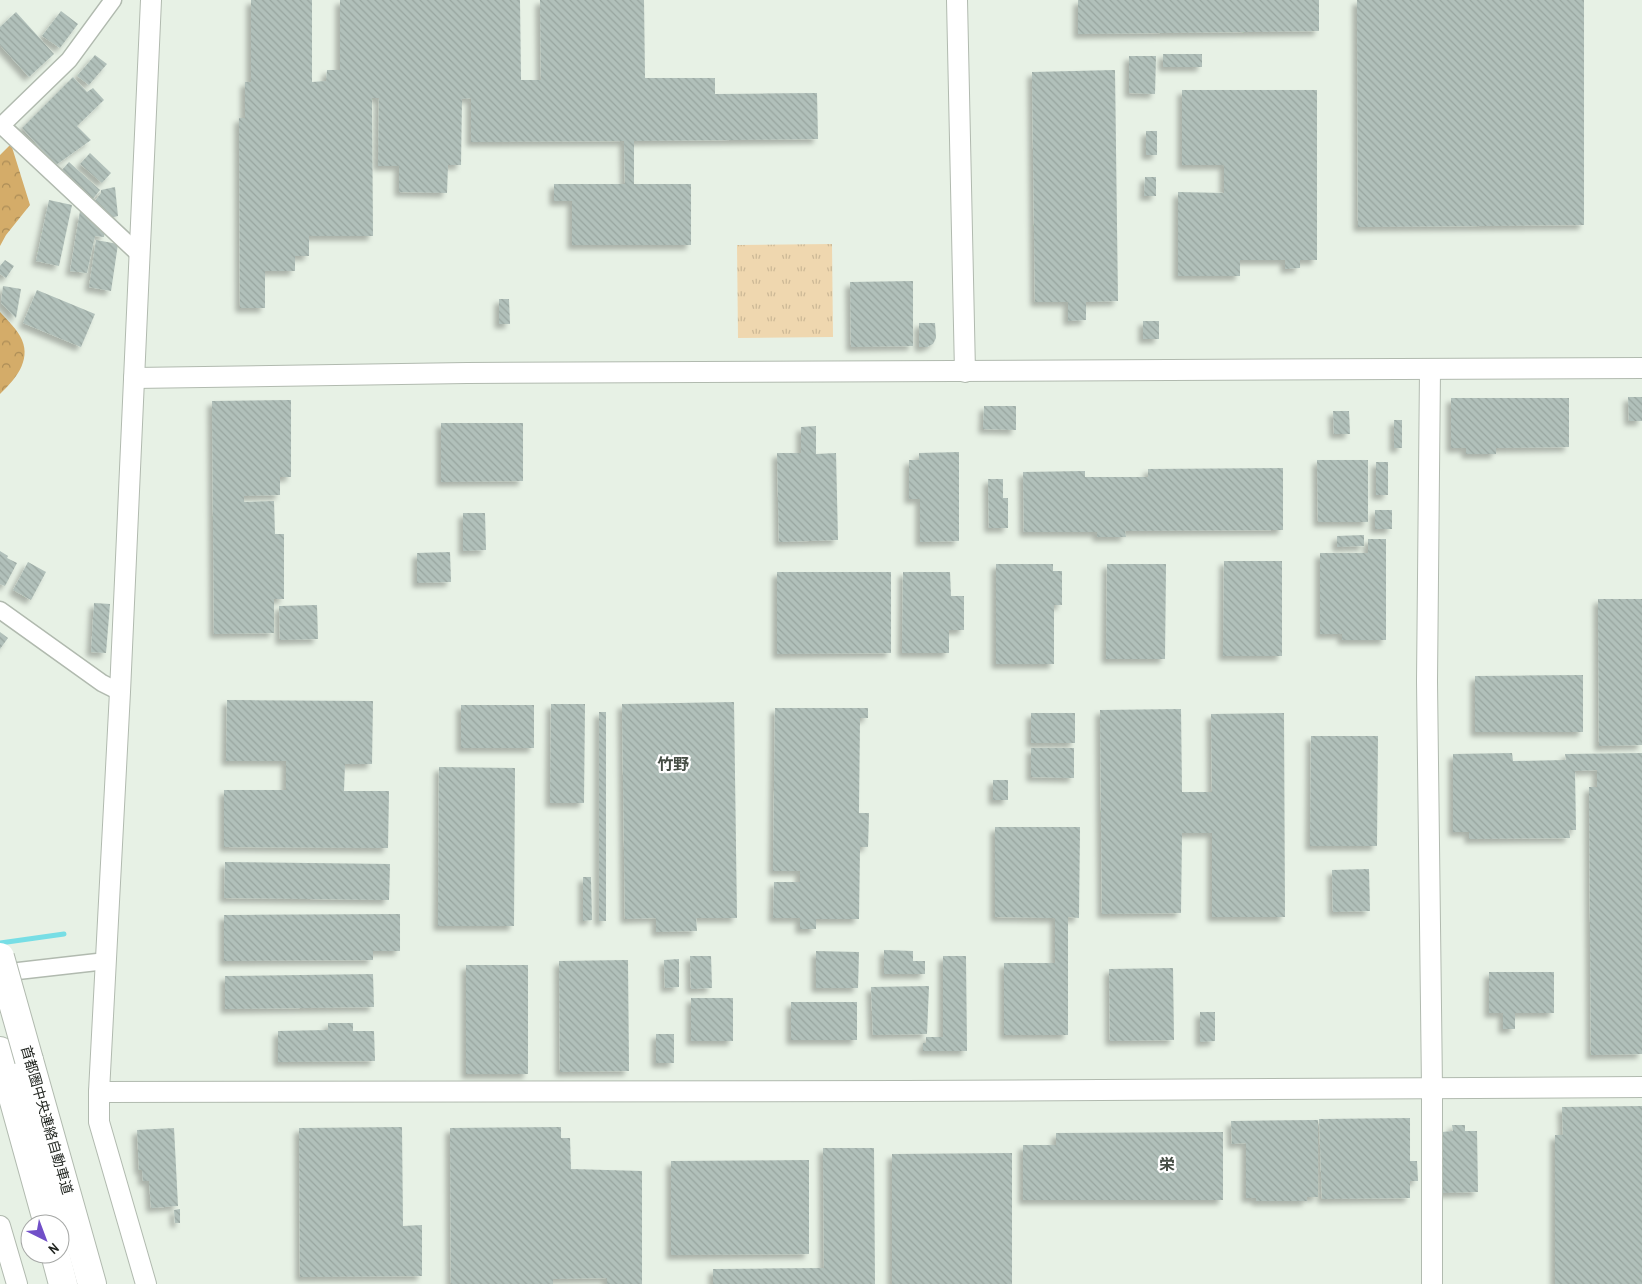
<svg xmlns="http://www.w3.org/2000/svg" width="1642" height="1284" viewBox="0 0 1642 1284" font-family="'Archivo Narrow','Noto Sans JP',sans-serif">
<defs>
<pattern id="forest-crowns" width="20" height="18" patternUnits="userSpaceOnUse" patternTransform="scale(1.25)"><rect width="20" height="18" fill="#d4ac69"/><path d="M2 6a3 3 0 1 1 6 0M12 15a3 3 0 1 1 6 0" fill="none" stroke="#ab8c56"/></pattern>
<pattern id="park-tufts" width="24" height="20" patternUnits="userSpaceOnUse" patternTransform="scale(1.25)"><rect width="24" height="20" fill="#efd7af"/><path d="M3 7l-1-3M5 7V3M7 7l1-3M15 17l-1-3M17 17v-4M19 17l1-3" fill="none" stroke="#ccb896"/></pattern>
<pattern id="building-back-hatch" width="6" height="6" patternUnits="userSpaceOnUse" patternTransform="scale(1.25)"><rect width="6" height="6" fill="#b1c0ba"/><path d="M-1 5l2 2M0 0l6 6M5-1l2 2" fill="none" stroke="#98a59f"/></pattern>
<filter id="shadow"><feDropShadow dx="-4.5" dy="4.5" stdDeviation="2.5" flood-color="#0004"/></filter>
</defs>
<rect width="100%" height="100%" fill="#e7f1e5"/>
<g fill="url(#forest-crowns)">
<polygon points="11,144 30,205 6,235 0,246 0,155"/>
<path d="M 0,312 C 7,320 18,330 22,340 C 31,361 15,380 0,394 Z"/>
</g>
<polygon fill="url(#park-tufts)" points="832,244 833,337 738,338 737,245"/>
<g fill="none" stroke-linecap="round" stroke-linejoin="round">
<polyline stroke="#77dee5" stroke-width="5" points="0,943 64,934"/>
</g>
<g fill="url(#building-back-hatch)" filter="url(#shadow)">
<polygon points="251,0 312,0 312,82 326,81 327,70 340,70 340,0 520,0 521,80 541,80 540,0 644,0 645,78 715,78 715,94 817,93 818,139 634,141 634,184 691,184 691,245 572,245 572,201 554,201 554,184 625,184 624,141 471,142 471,98 462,99 461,165 448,165 447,193 399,192 399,166 378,166 379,98 372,98 373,236 309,236 309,256 295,256 295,271 265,271 265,308 240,308 239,118 245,118 245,82 251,82"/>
<polygon points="1078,0 1319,0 1319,31 1078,34"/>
<polygon points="1357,0 1584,0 1584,225 1358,227"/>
<polygon points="61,11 78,24 60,48 42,36"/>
<polygon points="16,12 54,54 29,77 0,45 0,27"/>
<rect x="1163" y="54" width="39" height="13"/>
<polygon points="95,55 107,64 89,85 77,76"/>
<polygon points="1129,56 1156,56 1155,94 1129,93"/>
<polygon points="1115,70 1118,301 1086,302 1086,320 1068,321 1068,302 1035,302 1032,72"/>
<polygon points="73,77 87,92 93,88 104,100 77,126 91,140 56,165 22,128"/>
<polygon points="1182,90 1317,90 1317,260 1300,260 1300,268 1285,269 1285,260 1240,260 1240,276 1178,276 1178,192 1224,193 1224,165 1182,165"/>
<rect x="1146" y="131" width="11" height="24"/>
<polygon points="90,153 111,173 102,183 80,164"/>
<polygon points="69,162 100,190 92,200 61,171"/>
<polygon points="1145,177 1156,177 1156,196 1144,196"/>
<polygon points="115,187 118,216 110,218 94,202 101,193 101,190"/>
<polygon points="49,200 72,205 59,266 36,261"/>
<polygon points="80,211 105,230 104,237 95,236 87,273 70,271"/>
<polygon points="96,240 118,244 111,291 89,287"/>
<polygon points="5,260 14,266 6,278 0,274 0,266"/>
<polygon points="913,281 913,346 851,347 850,282"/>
<polygon points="3,286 21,289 16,318 1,303"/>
<polygon points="37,290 95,314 81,347 23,323"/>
<polygon points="499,299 509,299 510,324 499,324"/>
<rect x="1143" y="321" width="16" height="18"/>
<polygon points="919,323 935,323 936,338 933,344 927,347 919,347"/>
<polygon points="1628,397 1642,397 1642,421 1629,421"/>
<polygon points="1451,398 1569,398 1569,447 1496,448 1496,454 1466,454 1466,448 1451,448"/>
<polygon points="291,400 291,477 280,477 280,495 244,496 244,502 274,501 275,534 284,534 284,599 274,599 274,633 214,634 212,401"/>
<polygon points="984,406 1016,406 1016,430 983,429"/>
<polygon points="1333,411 1349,411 1350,434 1334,434"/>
<rect x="1394" y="420" width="8" height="28"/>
<polygon points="441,423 523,423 523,481 441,482"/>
<polygon points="816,426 816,454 836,453 838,540 779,542 777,453 801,453 801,427"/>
<polygon points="959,452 959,541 920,542 920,499 909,499 909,460 919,460 919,453"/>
<polygon points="1317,460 1368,460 1368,522 1318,522"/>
<rect x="1376" y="462" width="12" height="33"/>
<polygon points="1283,468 1283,530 1125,531 1126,537 1097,537 1097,532 1024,532 1023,472 1085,471 1085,477 1148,477 1148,469"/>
<polygon points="988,479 1003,479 1003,498 1008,498 1008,528 989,528"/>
<rect x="1375" y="510" width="17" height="19"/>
<polygon points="463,513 485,513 486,550 463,551"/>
<polygon points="1364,535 1364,546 1337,547 1337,536"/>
<polygon points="1368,539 1386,539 1386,640 1342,640 1342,634 1320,634 1320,553 1368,553"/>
<polygon points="0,551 8,556 7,558 17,563 5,586 0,584"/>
<polygon points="450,552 451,582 417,583 417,553"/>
<polygon points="1224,561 1282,561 1282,656 1223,656"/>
<polygon points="28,562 46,572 31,600 13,590"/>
<polygon points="996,564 1053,564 1053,571 1062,571 1062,605 1054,605 1054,664 996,664"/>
<polygon points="1107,564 1166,564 1165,659 1106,659"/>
<polygon points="777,572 891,572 891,653 777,654"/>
<polygon points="903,572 950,572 951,596 964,596 964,630 949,630 949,653 902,653"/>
<polygon points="1598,599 1642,599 1642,745 1599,746"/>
<polygon points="94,603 110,604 106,653 91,652"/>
<polygon points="317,605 318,639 280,640 279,606"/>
<polygon points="0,632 8,638 0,649"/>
<polygon points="1583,675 1583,732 1475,732 1475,676"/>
<polygon points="227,700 373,701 372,764 345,764 344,791 389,791 388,848 224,847 224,790 286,790 286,761 226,761"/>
<polygon points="734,702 737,918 696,918 697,931 656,932 656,918 625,919 622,704"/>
<polygon points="551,704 585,704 584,803 550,803"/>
<rect x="461" y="705" width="73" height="43"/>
<polygon points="775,708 868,708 868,718 860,718 859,813 869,813 868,847 860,847 859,919 816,919 816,929 800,929 800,918 773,918 774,882 800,882 800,871 773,871"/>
<polygon points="1181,709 1182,792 1212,792 1211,714 1284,713 1285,917 1212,917 1212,833 1182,833 1181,913 1102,914 1100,710"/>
<rect x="599" y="712" width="7" height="209"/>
<rect x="1031" y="713" width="44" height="30"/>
<polygon points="1311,736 1378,736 1377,846 1310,846"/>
<polygon points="1031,748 1074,748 1074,778 1031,777"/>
<polygon points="1512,753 1513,761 1566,760 1565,754 1642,753 1642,1054 1591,1055 1589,787 1597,787 1597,770 1575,771 1576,830 1569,830 1570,838 1469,839 1469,832 1453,832 1453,754"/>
<polygon points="439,767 515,768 514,926 438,926"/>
<rect x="993" y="780" width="15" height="20"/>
<polygon points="995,827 1080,827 1079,918 1068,917 1068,1035 1004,1035 1004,963 1055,963 1055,918 995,917"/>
<polygon points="225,862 390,864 389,900 224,898"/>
<polygon points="1369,869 1370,911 1333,912 1332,870"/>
<polygon points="583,877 591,877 592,920 583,921"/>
<polygon points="400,914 400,951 373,951 373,960 224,961 224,915"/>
<polygon points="884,950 913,951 913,961 925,961 925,974 884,974"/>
<polygon points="816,951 859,952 858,988 816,988"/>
<polygon points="690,956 711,956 712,988 691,989"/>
<polygon points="943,956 966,956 967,1051 923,1051 923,1043 926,1043 926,1037 943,1037"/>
<polygon points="679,959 679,987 665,988 664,960"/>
<polygon points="628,960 629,1071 560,1072 559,961"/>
<rect x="466" y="965" width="62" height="109"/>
<polygon points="1173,968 1174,1040 1110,1041 1109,969"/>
<polygon points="1489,972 1554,972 1554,1013 1515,1013 1515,1029 1503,1029 1503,1013 1489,1013"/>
<polygon points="373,974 374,1007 225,1009 225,976"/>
<polygon points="929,986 927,1034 873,1035 871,987"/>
<rect x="691" y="998" width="42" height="43"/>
<rect x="791" y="1002" width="66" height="38"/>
<polygon points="1200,1012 1215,1012 1215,1041 1200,1042"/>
<polygon points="328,1023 353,1023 353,1031 374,1031 375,1061 278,1062 278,1031 328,1030"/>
<rect x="656" y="1034" width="18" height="29"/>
<polygon points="1642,1106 1642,1284 1555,1284 1555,1135 1563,1135 1562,1107"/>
<polygon points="1410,1118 1410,1161 1417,1161 1418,1181 1410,1181 1410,1198 1322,1199 1319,1119"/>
<polygon points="1318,1120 1318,1197 1307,1197 1307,1201 1256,1201 1256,1198 1246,1198 1246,1143 1232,1144 1231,1121"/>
<polygon points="1452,1125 1465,1125 1465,1131 1477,1131 1478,1192 1443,1193 1442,1132 1453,1131"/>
<polygon points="402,1127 403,1226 422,1225 422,1276 300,1277 299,1128"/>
<polygon points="561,1127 561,1138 570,1138 571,1169 642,1171 642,1284 607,1284 607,1278 553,1279 553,1284 451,1284 450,1128"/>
<polygon points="174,1128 178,1206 151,1208 149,1181 143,1181 142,1170 139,1170 137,1130"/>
<polygon points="1223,1132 1223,1200 1023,1200 1023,1145 1056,1145 1056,1133"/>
<polygon points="823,1148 874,1148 875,1284 713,1284 713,1269 824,1268"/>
<polygon points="1012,1153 1012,1284 892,1284 892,1154"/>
<polygon points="809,1160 809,1254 671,1255 671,1161"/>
<polygon points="180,1209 180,1223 175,1223 174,1210"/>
</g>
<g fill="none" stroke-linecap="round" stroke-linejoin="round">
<g stroke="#b1baaf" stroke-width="19">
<g id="minor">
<polyline points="1,125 140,255"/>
<polyline points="0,127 69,60 113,0"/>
<polyline points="0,610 102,683 120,692"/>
<polyline points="0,973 106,961"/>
</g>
</g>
<g stroke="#b1baaf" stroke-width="22">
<g id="tertiary">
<polyline points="151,0 120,692 99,1092 906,1091 1642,1087"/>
<polyline points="957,0 965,372"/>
<polyline points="1430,370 1427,681 1432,1088 1432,1284"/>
<polyline points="134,378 467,373 1642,368"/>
<polyline points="99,1092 99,1122 146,1284"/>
<polyline points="0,1226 17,1284"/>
</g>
</g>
<g stroke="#b1baaf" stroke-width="30">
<g id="motorway">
<polyline points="0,1051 48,1224"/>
<polyline points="29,1060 92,1284"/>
<polyline points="55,1254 63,1284"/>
</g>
</g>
<use href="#minor" stroke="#fff" stroke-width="16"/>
<use href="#tertiary" stroke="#fff" stroke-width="20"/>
<use href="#motorway" stroke="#fff" stroke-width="28"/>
<g stroke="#b1baaf" stroke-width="30" stroke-linecap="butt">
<polyline id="motorway-bridge" points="0,957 29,1060"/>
</g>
<use href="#motorway-bridge" stroke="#fff" stroke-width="28"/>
</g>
<g text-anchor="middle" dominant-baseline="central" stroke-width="4.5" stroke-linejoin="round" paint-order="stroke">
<g font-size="14" fill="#1f231e" stroke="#fff">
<text transform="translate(47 1120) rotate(74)">首都圏中央連絡自動車道</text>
</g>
<g font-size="16" font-weight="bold" fill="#454d44" stroke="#fff">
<text x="673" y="764">竹野</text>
<text x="1167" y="1164">栄</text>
</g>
</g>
<g transform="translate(45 1239) rotate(138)"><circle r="24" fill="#ffffff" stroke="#a5a7a5"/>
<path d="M0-4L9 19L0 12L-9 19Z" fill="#714fc8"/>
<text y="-8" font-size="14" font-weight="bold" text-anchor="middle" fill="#1f231e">N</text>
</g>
</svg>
